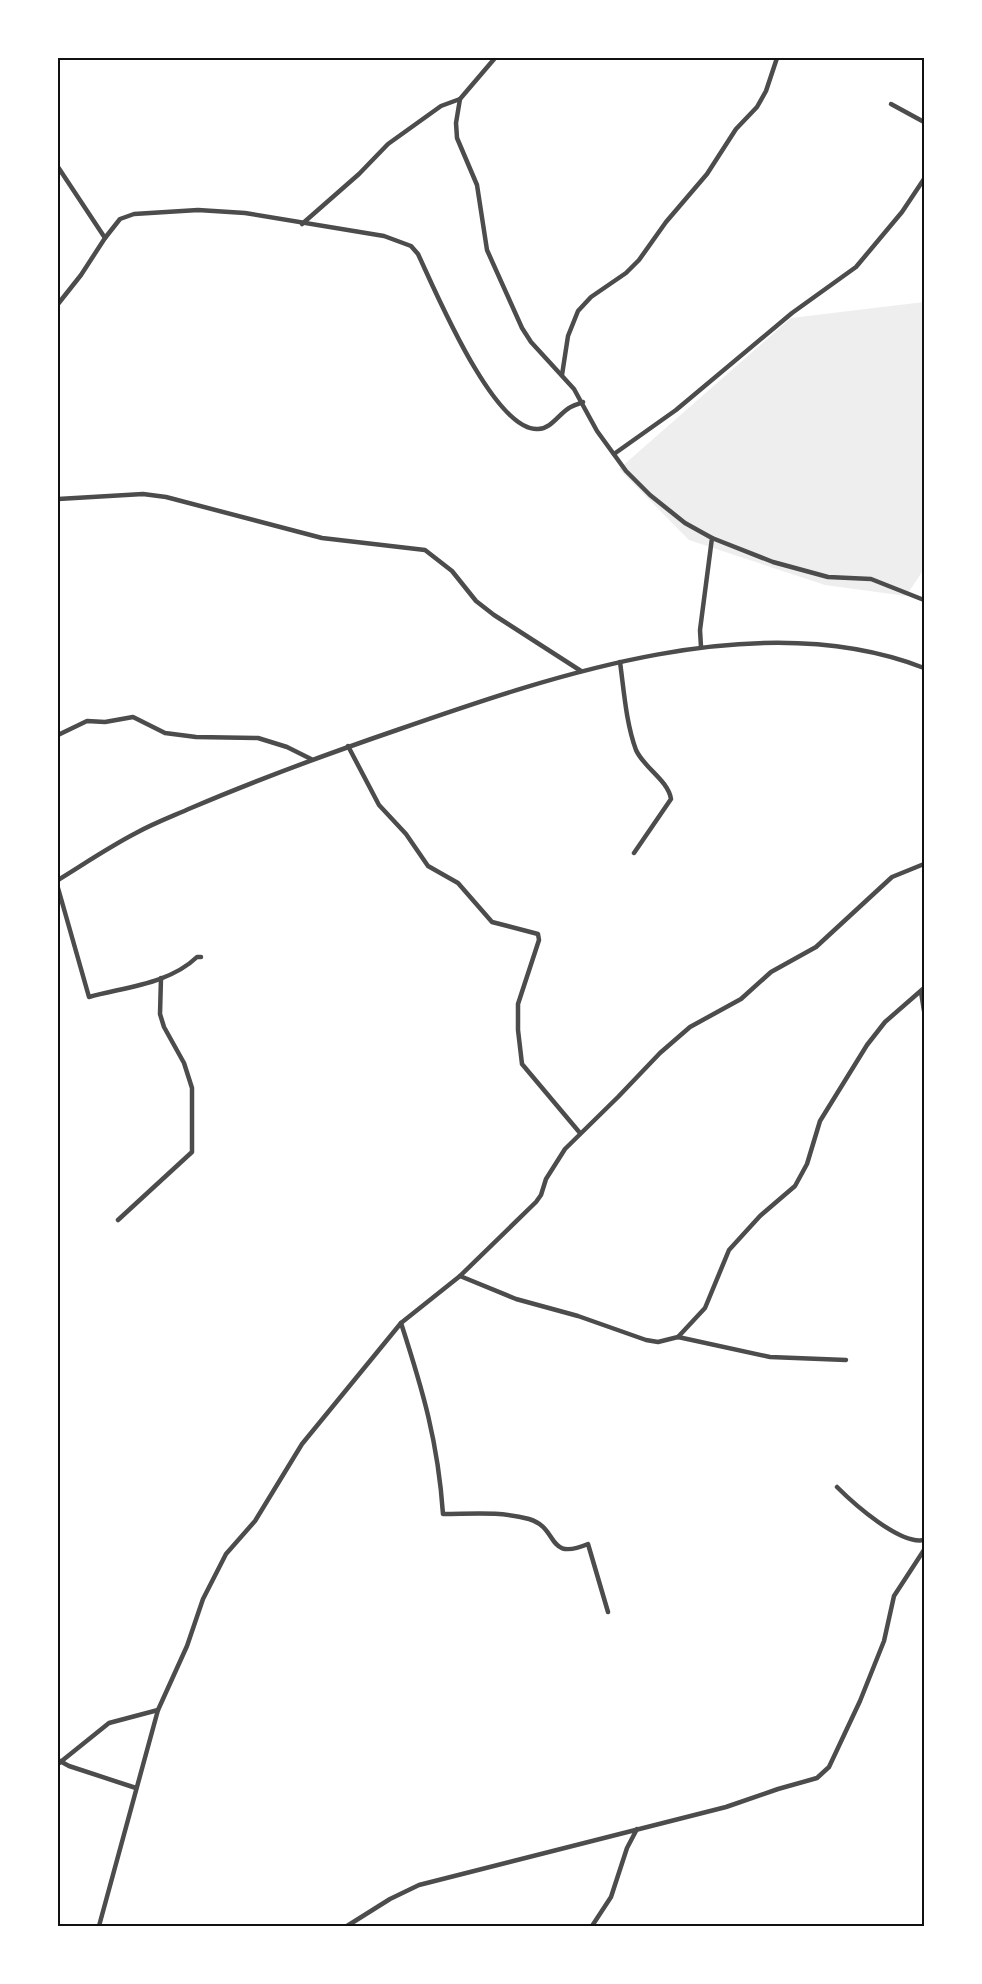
<svg xmlns="http://www.w3.org/2000/svg" width="982" height="1984" viewBox="0 0 982 1984" font-family="'Crimson Pro',serif">
<rect width="100%" height="100%" fill="#fff"/>
<polygon fill="#eee" points="924,302 924,569 906,596 825,585 689,540 619,469 791,318"/>
<g fill="none" stroke-linecap="round" stroke-linejoin="round">
<g stroke="#4c4c4c" stroke-width="4.5">
<polyline points="460,99 456,123 457,138 477,185 487,250 522,328 531,342 574,389 597,431 626,471 650,495 685,523 712,538 700,630 701,647"/>
<polyline points="891,104 924,122"/>
<polyline points="58,167 105,238"/>
<polyline points="302,224 359,174 388,144 441,106 460,99 495,58"/>
<path d="M 58,304 L 81,275 L 105,238 L 120,219 L 134,214 L 198,210 L 245,213 L 384,236 L 411,246 L 418,254 C 435,290 494,432 538,429 C 551,429 559,414 569,408 C 573,405 579,404 583,402"/>
<polyline points="562,375 568,336 578,311 591,297 626,273 639,260 666,222 707,174 736,129 757,107 766,91 777,58"/>
<polyline points="614,454 676,410 792,313 856,267 902,212 924,179"/>
<polyline points="58,499 143,494 166,497 322,538 425,550 452,571 476,601 494,615 581,671"/>
<polyline points="712,538 773,562 828,577 871,579 924,600"/>
<path d="M 620,662 C 624,691 626,723 636,750 C 644,768 668,780 671,799 L 634,853"/>
<polyline points="58,735 87,721 105,722 133,717 165,733 196,737 258,738 287,747 311,759"/>
<polyline points="348,746 379,805 406,834 428,866 458,883 492,922 538,934 539,940 518,1004 518,1030 522,1064 580,1133"/>
<path d="M 58,880 C 84,864 109,847 136,833 C 154,823 173,816 191,808 C 259,779 327,754 397,730 C 555,675 760,604 924,668"/>
<path d="M 58,888 L 89,997 C 125,987 169,984 197,957 L 201,957"/>
<polyline points="921,992 924,1011"/>
<polyline points="118,1220 192,1152 192,1088 184,1063 164,1027 160,1014 161,978"/>
<polyline points="460,1276 516,1299 578,1316 646,1340 658,1342 678,1337 770,1357 846,1360"/>
<path d="M 401,1323 C 423,1391 438,1442 443,1514 C 471,1514 501,1511 529,1519 C 560,1528 545,1562 588,1544 L 608,1612"/>
<polyline points="678,1337 705,1308 729,1250 760,1216 795,1186 807,1164 820,1121 867,1045 885,1022 924,988"/>
<path d="M 837,1487 C 854,1504 900,1545 924,1540"/>
<polyline points="58,1760 69,1766 136,1788"/>
<polyline points="58,1764 109,1723 158,1710"/>
<polyline points="99,1926 158,1710 187,1646 203,1599 226,1554 255,1521 302,1444 401,1323 460,1276 536,1202 541,1195 546,1179 565,1149 618,1097 660,1053 690,1027 741,999 771,972 816,947 892,877 924,864"/>
<polyline points="347,1926 390,1899 419,1885 726,1807 778,1789 817,1778 829,1767 860,1701 884,1641 894,1596 924,1550"/>
<polyline points="592,1926 611,1897 627,1848 637,1829"/>
</g>
</g>
<rect width="982" height="1984" fill="none" stroke="#ffffff" stroke-width="118"/>
<rect x="59" y="59" width="864" height="1866" fill="none" stroke="#111" stroke-width="2"/>
</svg>
